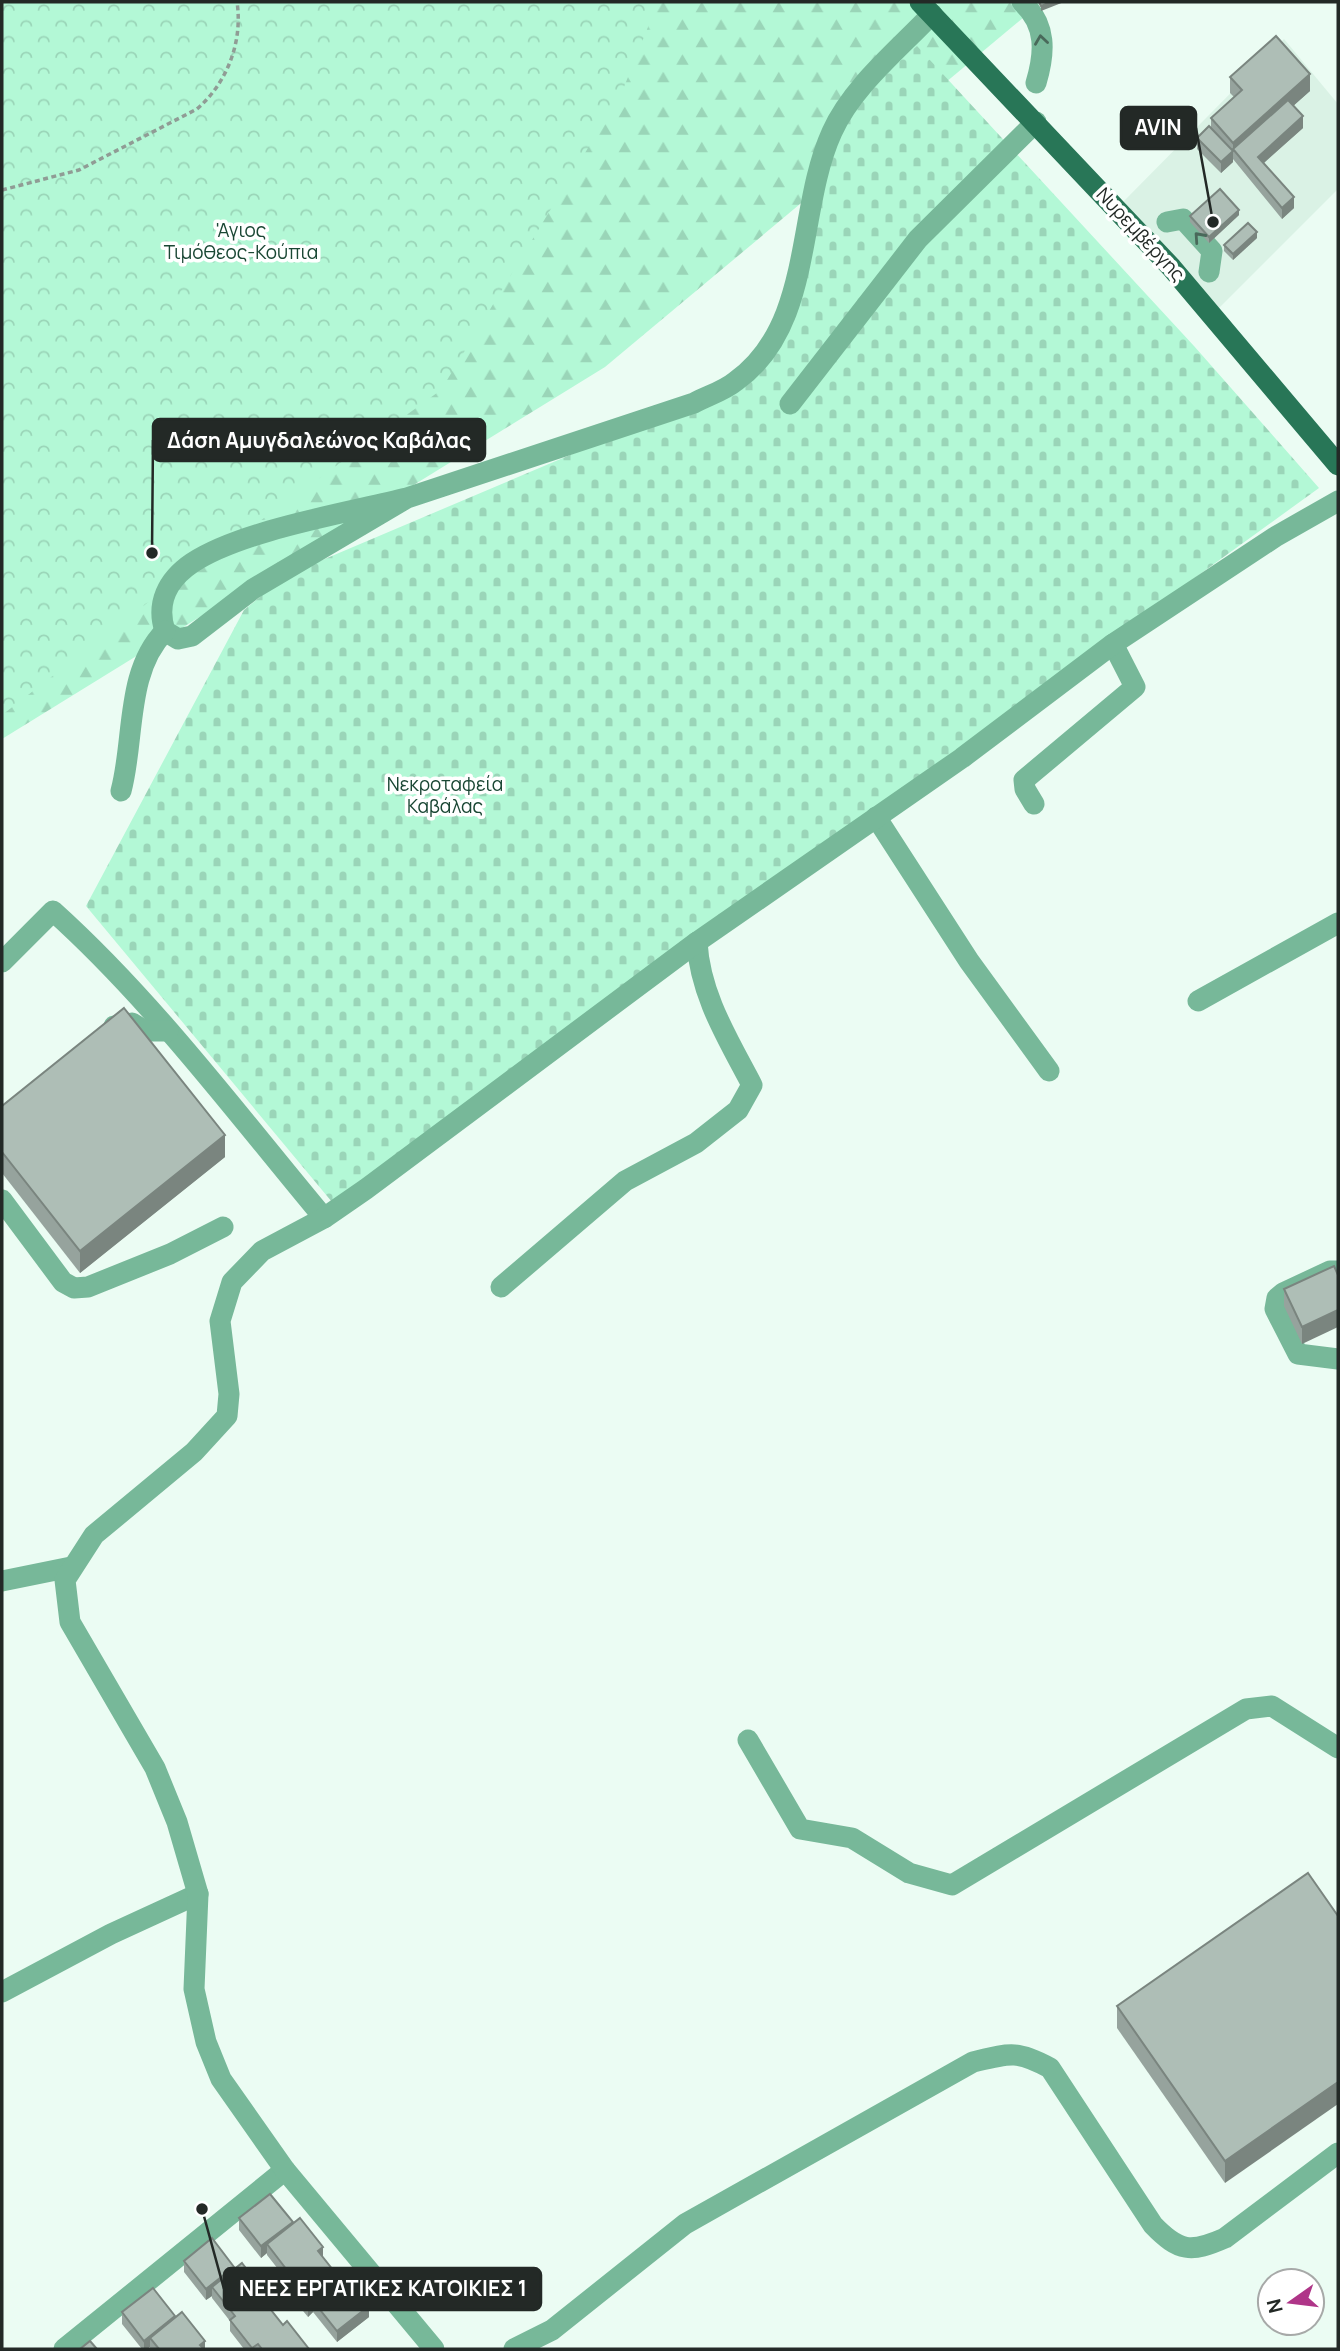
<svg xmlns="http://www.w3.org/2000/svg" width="1340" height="2351" viewBox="0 0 1340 2351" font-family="Manrope,sans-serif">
<defs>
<pattern id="forest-firs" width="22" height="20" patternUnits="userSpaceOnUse" patternTransform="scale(1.75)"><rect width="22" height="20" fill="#b3f8d6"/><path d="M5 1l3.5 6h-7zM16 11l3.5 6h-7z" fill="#9ad5b8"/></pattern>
<pattern id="cemetery-stones" width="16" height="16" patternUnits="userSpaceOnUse" patternTransform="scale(1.75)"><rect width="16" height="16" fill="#b3f8d6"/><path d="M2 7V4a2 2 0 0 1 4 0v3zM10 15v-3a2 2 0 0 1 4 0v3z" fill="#9ad5b8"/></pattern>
<pattern id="park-crowns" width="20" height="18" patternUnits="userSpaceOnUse" patternTransform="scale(1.75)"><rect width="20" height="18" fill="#b3f8d6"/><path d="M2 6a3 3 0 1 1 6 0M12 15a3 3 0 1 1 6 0" fill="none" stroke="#9ad5b8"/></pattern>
</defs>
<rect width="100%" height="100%" fill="#ebfcf3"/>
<polygon fill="#daf2e5" points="1284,39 1338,104 1338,189 1219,308 1122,203"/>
<polygon fill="url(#forest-firs)" points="2,2 1042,2 605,367 2,739"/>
<polygon fill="url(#cemetery-stones)" points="917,46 1194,346 1319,488 332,1202 86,906 244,610 287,575 714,394 771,359 844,111"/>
<polygon fill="url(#park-crowns)" points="2,2 658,2 622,92 441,390 155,597 2,715"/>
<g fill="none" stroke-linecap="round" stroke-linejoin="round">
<path stroke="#909c95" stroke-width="3.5" stroke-dasharray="5 3.5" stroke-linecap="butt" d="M 2,190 L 79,170 L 197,109 C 227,83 243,42 237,2"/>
<g stroke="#77b899" stroke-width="21">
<path d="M 1022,2 C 1047,25 1045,53 1036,83"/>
<polyline points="1167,222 1183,219 1212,251 1209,272"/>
<polyline points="790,404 918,239 1036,122"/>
<path d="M 407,498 C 347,513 242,530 192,563 C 167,580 156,604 165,631 L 178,639 L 192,636 L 253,589 L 407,498 L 694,403 C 707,396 724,391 736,381 C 814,325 796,211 832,132 C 852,87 898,50 932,14"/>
<path d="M 121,791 C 135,739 125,672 165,631"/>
<polyline points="1034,804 1025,789 1024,780 1135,687 1113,644"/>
<polyline points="876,817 969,961 1049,1071"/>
<path d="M 2,962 L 53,911 C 154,1002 237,1114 324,1218"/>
<polyline points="1198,1001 1338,923"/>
<polyline points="114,1026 132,1023 145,1031 168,1031"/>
<polyline points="2,1200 63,1282 74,1288 88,1287 170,1254 223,1227"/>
<polyline points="1338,1271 1330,1271 1283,1293 1277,1298 1275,1309 1298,1354 1338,1359"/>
<path d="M 501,1287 L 625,1181 L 696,1143 L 738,1110 L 752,1085 C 728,1039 700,995 697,942"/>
<polyline points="2,1581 71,1567"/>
<polyline points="748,1740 800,1829 852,1838 909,1873 952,1885 1246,1709 1272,1706 1338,1748"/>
<polyline points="2,1992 111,1934 198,1894"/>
<polyline points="64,2349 285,2170"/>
<polyline points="434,2349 285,2170 221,2079 206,2042 194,1989 198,1894 177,1822 155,1768 70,1622 65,1580 94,1535 194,1452 227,1416 229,1394 220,1321 232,1282 262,1251 324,1218 366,1189 697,942 962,758 1113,644 1275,537 1338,501"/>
<path d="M 514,2349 L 552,2330 L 685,2224 L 973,2062 C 1010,2053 1017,2050 1050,2068 L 1153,2225 C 1179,2252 1191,2253 1225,2238 L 1338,2153"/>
</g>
<polyline stroke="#287657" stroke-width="21" points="920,2 1171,267 1338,465"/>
</g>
<g fill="#96a39d">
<polygon points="1230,77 1310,91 1293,106 1303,128 1264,163 1294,208 1282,219 1233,159 1233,162 1221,173 1197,149 1197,138 1211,128 1211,118 1234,97 1230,93"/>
<polygon points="1239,215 1209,243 1190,222 1190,216"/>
<polygon points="1257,238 1233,260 1224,251 1224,245"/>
<polygon points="2,1106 225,1157 80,1273 2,1173"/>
<polygon points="1334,1266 1302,1344 1284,1306 1284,1289"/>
<polygon points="1308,1873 1225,2183 1117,2028 1117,2006"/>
<polygon points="239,2218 293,2224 323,2257 369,2317 337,2342 313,2312 308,2317 285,2289 285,2278 267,2255 267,2253 261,2258 239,2230"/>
<polygon points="184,2261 234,2269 264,2301 283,2325 309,2349 244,2349 230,2331 230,2321 212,2298 212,2296 206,2300 184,2272"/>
<polygon points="122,2312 175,2318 205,2349 150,2349 150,2347 147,2349 142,2349 122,2324"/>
</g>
<g fill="#7a857f">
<polygon points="1051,2 1064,2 1041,11 1041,6"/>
<polygon points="1310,74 1310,91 1238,155 1233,149 1233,162 1221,173 1221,162 1233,151 1233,143"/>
<polygon points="1303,116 1303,128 1258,168 1258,157"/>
<polygon points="1294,197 1294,208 1282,219 1282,208"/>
<polygon points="1239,210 1239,215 1209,243 1209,237"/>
<polygon points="1257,232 1257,238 1233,260 1233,254"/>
<polygon points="225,1135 225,1157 80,1273 80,1251"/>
<polygon points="1338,1310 1338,1327 1302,1344 1302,1327"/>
<polygon points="1338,2082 1338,2104 1225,2183 1225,2161"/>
<polygon points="293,2222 293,2233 267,2244 267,2253 261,2258 261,2246"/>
<polygon points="323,2247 323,2258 318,2251"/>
<polygon points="234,2267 234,2278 212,2287 212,2296 206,2300 206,2289"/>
<polygon points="264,2292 264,2303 260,2296"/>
<polygon points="313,2301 313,2312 308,2317 308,2306"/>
<polygon points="369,2306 369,2317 337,2342 337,2331"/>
<polygon points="175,2316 175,2327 150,2338 150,2347 147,2349 144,2349 144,2341"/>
<polygon points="205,2341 205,2349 200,2349 200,2345"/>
</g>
<g fill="#aebeb6" stroke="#7a857f" stroke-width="2">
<polygon points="1039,2 1051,2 1041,6"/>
<polygon points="1276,36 1310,74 1233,143 1211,118 1242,90 1230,77"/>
<polygon points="1288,100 1303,116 1258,157 1294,197 1282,208 1233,149"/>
<polygon points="1209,126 1233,151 1221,162 1197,138"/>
<polygon points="1220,189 1239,210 1209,237 1190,216"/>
<polygon points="1248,223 1257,232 1233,254 1224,245"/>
<polygon points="124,1008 225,1135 80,1251 2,1152 2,1106"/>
<polygon points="1334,1266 1338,1275 1338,1310 1302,1327 1284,1289"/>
<polygon points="1308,1873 1338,1916 1338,2082 1225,2161 1117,2006"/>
<polygon points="270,2194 293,2222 261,2246 239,2218"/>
<polygon points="300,2218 323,2247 318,2251 341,2280 345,2276 369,2306 337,2331 313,2301 308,2306 285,2278 290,2274 267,2244"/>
<polygon points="212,2238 234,2267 206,2289 184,2261"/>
<polygon points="242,2263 264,2292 260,2296 283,2325 287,2321 309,2349 262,2349 258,2344 252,2348 230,2320 235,2316 212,2287"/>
<polygon points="153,2288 175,2316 144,2341 122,2312"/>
<polygon points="182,2312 205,2341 200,2345 204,2349 159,2349 150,2338"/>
<polygon points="90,2341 97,2349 80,2349"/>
</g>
<defs><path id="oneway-chevron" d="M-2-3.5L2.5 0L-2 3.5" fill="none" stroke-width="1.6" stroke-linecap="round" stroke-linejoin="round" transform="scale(1.75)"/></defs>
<g stroke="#49695a">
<use href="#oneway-chevron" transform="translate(1041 40) rotate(-98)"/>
<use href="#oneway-chevron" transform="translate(1199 237) rotate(-132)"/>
</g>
<g text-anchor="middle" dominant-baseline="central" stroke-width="7" stroke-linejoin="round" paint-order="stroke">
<g font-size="19" fill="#1a4734" stroke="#fff">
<text x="241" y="230">'Αγιος<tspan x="241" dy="22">Τιμόθεος-Κούπια</tspan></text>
<text x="445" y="784">Νεκροταφεία<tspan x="445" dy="22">Καβάλας</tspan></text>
</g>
<g font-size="19" fill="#232926" stroke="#fff">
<text transform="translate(1141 234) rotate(47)">Νυρεμβέργης</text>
</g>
</g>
<path fill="none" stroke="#232926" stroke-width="2.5" d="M1213 222L1196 128M152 553L153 440M202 2209L224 2289"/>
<g fill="#232926" stroke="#fff" stroke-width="2.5">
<circle cx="1213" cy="222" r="7"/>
<circle cx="152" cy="553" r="7"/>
<circle cx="202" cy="2209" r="7"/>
</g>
<g fill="#232926" stroke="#232926" stroke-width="2.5">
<rect x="1121" y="107" width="75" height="42" rx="7"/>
<rect x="153" y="419" width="332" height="42" rx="7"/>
<rect x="224" y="2268" width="317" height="42" rx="7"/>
</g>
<g font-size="21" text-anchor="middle" font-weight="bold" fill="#fff">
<text x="1158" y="135">AVIN</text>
<text x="319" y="448">Δάση Αμυγδαλεώνος Καβάλας</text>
<text x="383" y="2296">ΝΕΕΣ ΕΡΓΑΤΙΚΕΣ ΚΑΤΟΙΚΙΕΣ 1</text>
</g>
<rect width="1340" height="2351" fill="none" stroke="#232926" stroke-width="7"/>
<g transform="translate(1291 2302) rotate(256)"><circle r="33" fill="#ffffff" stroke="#a7a9a8" stroke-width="2"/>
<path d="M0-5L12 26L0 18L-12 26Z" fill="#af3588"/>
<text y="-10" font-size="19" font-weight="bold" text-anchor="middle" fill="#232926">N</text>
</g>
</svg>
